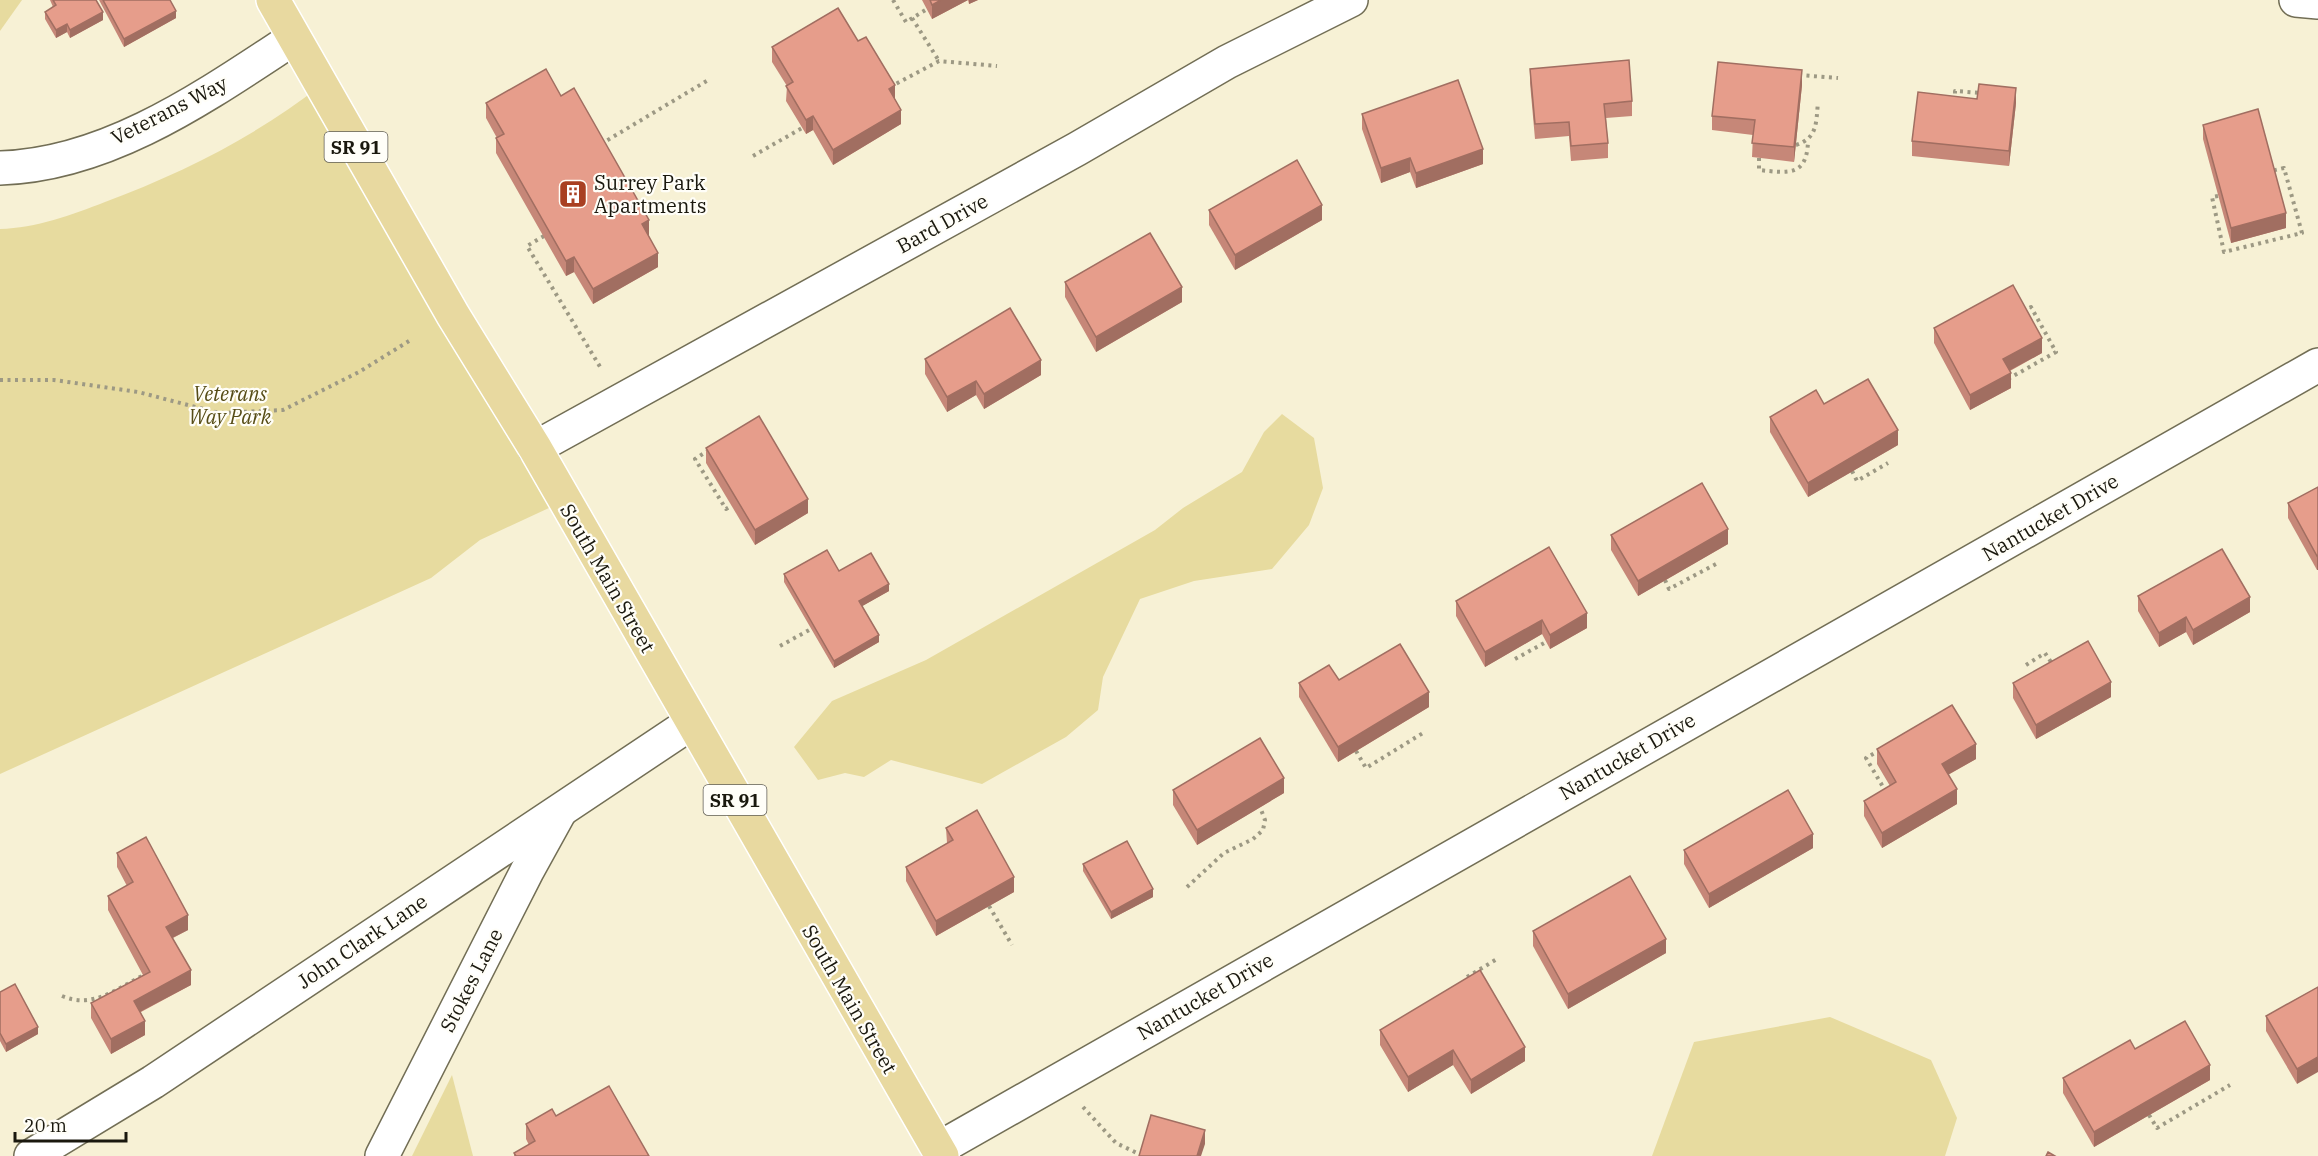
<svg xmlns="http://www.w3.org/2000/svg" width="2318" height="1156" viewBox="0 0 2318 1156" font-family="'IBM Plex Serif',serif">
<rect width="100%" height="100%" fill="#f7f1d5"/>
<g fill="#e7db9f">
<polygon points="0,0 22,0 0,31"/>
<path d="M 321,85 L 564,501 L 480,540 L 431,578 L 0,774 L 0,229 C 36,228 72,215 105,202 C 182,173 257,136 321,85 Z"/>
<polygon points="1282,414 1314,438 1323,488 1309,525 1272,569 1194,581 1140,599 1103,677 1098,710 1066,737 982,784 891,760 864,777 845,773 818,780 794,747 832,701 926,660 1155,530 1183,508 1242,472 1264,432"/>
<polygon points="1830,1017 1931,1060 1957,1118 1945,1156 1652,1156 1694,1042"/>
<polygon points="452,1075 473,1156 412,1156"/>
</g>
<g fill="none" stroke-linecap="round" stroke-linejoin="round">
<g stroke="#726e55" stroke-width="36">
<g id="street">
<polyline points="2296,0 2318,2"/>
<path d="M 0,168 C 109,165 207,95 294,38"/>
<polyline points="535,448 1077,149 1227,62 1351,0"/>
<polyline points="938,1149 2318,365"/>
<polyline points="31,1156 153,1082 691,723"/>
<polyline points="382,1156 527,871 559,813"/>
</g>
</g>
<g stroke="#fff" stroke-width="36">
<polyline id="primary" points="273,0 453,315 535,448 942,1156"/>
</g>
<g stroke="#9d9984" stroke-width="4" stroke-dasharray="3 4.5" stroke-linecap="butt">
<polyline points="893,0 906,22 927,9"/>
<polyline points="912,18 939,61"/>
<polyline points="1799,75 1838,78"/>
<polyline points="890,87 939,61 997,66"/>
<polyline points="1955,101 1955,91 1982,93"/>
<polyline points="601,144 710,79"/>
<path d="M 1796,145 C 1818,138 1816,122 1818,102"/>
<polyline points="753,156 802,128"/>
<path d="M 1759,158 L 1759,170 C 1788,173 1807,177 1808,141"/>
<polyline points="2218,196 2212,197 2224,252 2302,233 2284,168 2271,171"/>
<polyline points="544,236 527,246 602,370"/>
<polyline points="2008,379 2056,352 2031,307 2024,311"/>
<polyline points="0,380 54,380 138,392 219,413 283,410 359,372 409,341"/>
<polyline points="709,450 695,459 726,509 731,506"/>
<polyline points="1852,471 1857,481 1888,463"/>
<polyline points="1665,580 1669,589 1716,564"/>
<polyline points="780,646 811,629"/>
<polyline points="1515,659 1546,642"/>
<polyline points="2026,665 2045,653 2053,665"/>
<polyline points="1880,750 1866,758 1886,792"/>
<polyline points="1356,751 1366,768 1423,733"/>
<polyline points="1187,887 1224,853 1253,839 1263,830 1265,820 1260,807"/>
<polyline points="989,906 1012,945"/>
<polyline points="1467,977 1497,959"/>
<path d="M 62,996 C 93,1009 116,989 144,975"/>
<polyline points="1083,1107 1116,1143 1139,1154"/>
<polyline points="2149,1115 2157,1128 2230,1085"/>
</g>
<use href="#street" stroke="#fff" stroke-width="33"/>
<use href="#primary" stroke="#e8d9a0" stroke-width="33"/>
</g>
<g fill="#c68778">
<polygon points="50,0 96,0 103,20 70,38 67,32 56,38 45,19 45,12 53,7"/>
<polygon points="99,0 170,0 176,18 124,47"/>
<polygon points="922,0 978,0 969,4 968,0 932,19"/>
<polygon points="858,41 895,99 901,124 833,165 813,130 806,134 786,101 787,86 772,62 772,47"/>
<polygon points="1530,69 1632,101 1632,116 1606,118 1608,143 1608,158 1571,161 1569,136 1535,139 1530,83"/>
<polygon points="1802,85 1794,162 1752,157 1753,135 1712,130 1712,116"/>
<polygon points="561,96 649,235 648,235 658,267 593,304 574,272 566,276 496,153 496,138 497,138 486,118 486,103"/>
<polygon points="2016,103 2009,166 1912,156 1912,141"/>
<polygon points="1362,114 1483,164 1416,188 1410,172 1381,183 1362,129"/>
<polygon points="2203,125 2286,228 2231,243 2203,139"/>
<polygon points="1209,210 1322,220 1235,270 1209,225"/>
<polygon points="1065,282 1182,302 1096,352 1065,297"/>
<polygon points="1934,328 2042,353 2010,371 2011,388 1970,410 1934,343"/>
<polygon points="925,359 1041,375 984,409 976,395 947,412 925,374"/>
<polygon points="1824,404 1898,445 1808,497 1770,432 1770,417"/>
<polygon points="706,448 808,513 755,545 706,463"/>
<polygon points="2318,487 2318,570 2317,570 2288,518 2288,503"/>
<polygon points="1611,535 1728,544 1638,596 1611,550"/>
<polygon points="839,571 889,591 862,606 879,642 834,668 784,582 784,574"/>
<polygon points="2138,596 2250,612 2193,645 2186,632 2159,647 2138,611"/>
<polygon points="1456,601 1587,628 1550,649 1542,634 1485,667 1456,616"/>
<polygon points="1339,680 1429,707 1338,762 1299,697 1299,683"/>
<polygon points="2013,683 2111,697 2036,739 2013,698"/>
<polygon points="1877,749 1976,759 1948,775 1957,804 1882,848 1864,816 1864,801 1890,786 1877,764"/>
<polygon points="1173,790 1284,793 1197,845 1173,805"/>
<polygon points="946,828 1014,892 936,936 906,881 906,867 947,843"/>
<polygon points="1813,848 1709,908 1684,864 1684,850"/>
<polygon points="117,853 188,930 173,938 191,985 141,1012 145,1035 111,1054 91,1018 91,1003 143,975 108,910 108,896 127,886 117,867"/>
<polygon points="1083,864 1153,897 1111,919 1083,871"/>
<polygon points="1533,931 1666,953 1568,1009 1533,946"/>
<polygon points="2318,987 2297,1084 2266,1031 2266,1016"/>
<polygon points="0,992 38,1034 6,1052 0,1041"/>
<polygon points="1380,1030 1525,1061 1471,1094 1453,1065 1408,1092 1380,1045"/>
<polygon points="2135,1049 2210,1080 2094,1147 2063,1093 2063,1078"/>
<polygon points="556,1116 649,1156 514,1156 514,1153 529,1145 526,1139 526,1124"/>
</g>
<g fill="#a16e61">
<polygon points="941,0 968,0 932,19 932,5"/>
<polygon points="969,0 978,0 969,4"/>
<polygon points="176,11 176,18 124,47 124,39"/>
<polygon points="103,12 103,20 70,38 70,30"/>
<polygon points="67,24 67,32 56,38 56,30"/>
<polygon points="1802,70 1802,85 1794,162 1794,147"/>
<polygon points="895,85 895,100 889,89"/>
<polygon points="2016,88 2016,103 2009,166 2009,151"/>
<polygon points="901,110 901,124 833,165 833,150"/>
<polygon points="813,116 813,130 806,134 806,120"/>
<polygon points="1483,149 1483,164 1416,188 1416,173"/>
<polygon points="1410,158 1410,172 1381,183 1381,168"/>
<polygon points="1322,205 1322,220 1235,270 1235,255"/>
<polygon points="2286,213 2286,228 2231,243 2231,228"/>
<polygon points="649,220 649,235 642,239 642,224"/>
<polygon points="658,253 658,267 593,304 593,289"/>
<polygon points="574,257 574,272 566,276 566,261"/>
<polygon points="1182,287 1182,302 1096,352 1096,337"/>
<polygon points="2042,338 2042,353 2003,374 2003,359"/>
<polygon points="1041,360 1041,375 984,409 984,394"/>
<polygon points="2011,373 2011,388 1970,410 1970,395"/>
<polygon points="976,381 976,395 947,412 947,397"/>
<polygon points="1898,430 1898,445 1808,497 1808,483"/>
<polygon points="808,499 808,513 755,545 755,530"/>
<polygon points="1728,529 1728,544 1638,596 1638,581"/>
<polygon points="2318,555 2318,570 2317,570 2317,556"/>
<polygon points="889,584 889,591 859,608 859,601"/>
<polygon points="2250,597 2250,612 2193,645 2193,630"/>
<polygon points="1587,613 1587,628 1550,649 1550,635"/>
<polygon points="2186,617 2186,632 2159,647 2159,633"/>
<polygon points="1542,620 1542,634 1485,667 1485,652"/>
<polygon points="879,635 879,642 834,668 834,661"/>
<polygon points="2111,682 2111,697 2036,739 2036,725"/>
<polygon points="1429,692 1429,707 1338,762 1338,747"/>
<polygon points="1976,744 1976,759 1942,778 1942,764"/>
<polygon points="1284,778 1284,793 1197,845 1197,830"/>
<polygon points="1957,789 1957,804 1882,848 1882,833"/>
<polygon points="1813,834 1813,848 1709,908 1709,894"/>
<polygon points="1014,877 1014,892 936,936 936,921"/>
<polygon points="1153,889 1153,897 1111,919 1111,912"/>
<polygon points="188,915 188,930 166,941 166,927"/>
<polygon points="1666,939 1666,953 1568,1009 1568,994"/>
<polygon points="191,970 191,985 134,1015 134,1001"/>
<polygon points="145,1021 145,1035 111,1054 111,1039"/>
<polygon points="38,1027 38,1034 6,1052 6,1044"/>
<polygon points="1525,1047 1525,1061 1471,1094 1471,1080"/>
<polygon points="1453,1050 1453,1065 1408,1092 1408,1077"/>
<polygon points="2318,1057 2318,1072 2297,1084 2297,1069"/>
<polygon points="2210,1065 2210,1080 2094,1147 2094,1132"/>
<polygon points="1205,1130 1205,1144 1201,1156 1197,1156"/>
</g>
<g fill="#e69d8b" stroke="#a16e61" stroke-width="1.5">
<polygon points="53,0 96,0 103,12 70,30 67,24 56,30 45,12 56,5"/>
<polygon points="103,0 170,0 176,11 124,39"/>
<polygon points="930,0 941,0 932,5"/>
<polygon points="838,8 858,41 866,37 895,85 889,89 901,110 833,150 813,116 806,120 786,86 793,82 772,47"/>
<polygon points="1629,60 1632,101 1604,104 1608,143 1571,146 1569,122 1535,124 1530,69"/>
<polygon points="1718,62 1802,70 1794,147 1752,143 1755,120 1712,116"/>
<polygon points="546,69 561,96 574,88 649,220 642,224 658,253 593,289 574,257 566,261 496,138 504,134 486,103"/>
<polygon points="1458,80 1483,149 1416,173 1410,158 1381,168 1362,114"/>
<polygon points="1979,84 2016,88 2009,151 1912,141 1918,92 1977,99"/>
<polygon points="2258,109 2286,213 2231,228 2203,125"/>
<polygon points="1297,160 1322,205 1235,255 1209,210"/>
<polygon points="1150,233 1182,287 1096,337 1065,282"/>
<polygon points="2013,285 2042,338 2003,359 2011,373 1970,395 1934,328"/>
<polygon points="1010,308 1041,360 984,394 976,381 947,397 925,359"/>
<polygon points="1868,379 1898,430 1808,483 1770,417 1816,390 1824,404"/>
<polygon points="759,416 808,499 755,530 706,448"/>
<polygon points="1702,483 1728,529 1638,581 1611,535"/>
<polygon points="2318,487 2318,555 2317,556 2288,503"/>
<polygon points="1549,547 1587,613 1550,635 1542,620 1485,652 1456,601"/>
<polygon points="2222,549 2250,597 2193,630 2186,617 2159,633 2138,596"/>
<polygon points="827,550 839,571 871,553 889,584 859,601 879,635 834,661 784,574"/>
<polygon points="2088,641 2111,682 2036,725 2013,683"/>
<polygon points="1400,644 1429,692 1338,747 1299,683 1329,665 1339,680"/>
<polygon points="1952,705 1976,744 1942,764 1957,789 1882,833 1864,801 1896,782 1877,749"/>
<polygon points="1260,738 1284,778 1197,830 1173,790"/>
<polygon points="1788,790 1813,834 1709,894 1684,850"/>
<polygon points="977,810 1014,877 936,921 906,867 953,840 946,828"/>
<polygon points="146,837 188,915 166,927 191,970 134,1001 145,1021 111,1039 91,1003 150,972 108,896 133,882 117,853"/>
<polygon points="1127,841 1153,889 1111,912 1083,864"/>
<polygon points="1630,876 1666,939 1568,994 1533,931"/>
<polygon points="1480,970 1525,1047 1471,1080 1453,1050 1408,1077 1380,1030"/>
<polygon points="15,984 38,1027 6,1044 0,1033 0,992"/>
<polygon points="2318,987 2318,1057 2297,1069 2266,1016"/>
<polygon points="2185,1021 2210,1065 2094,1132 2063,1078 2130,1040 2135,1049"/>
<polygon points="609,1086 649,1156 516,1156 514,1153 535,1141 526,1124 552,1109 556,1116"/>
<polygon points="1151,1115 1205,1130 1197,1156 1139,1156"/>
<polygon points="2048,1152 2055,1156 2046,1156"/>
</g>
<defs>
<g id="building-square" transform="scale(1.5)"><rect x="-9" y="-9" width="18" height="18" rx="4" fill="#a94022" stroke="#fffef8"/><path d="M-4-6H4V6H1V3H-1V6H-4ZM-2.5-4.3h1.7v1.8h-1.7ZM.8-4.3h1.7v1.8H.8ZM-2.5-1h1.7V.8h-1.7ZM.8-1h1.7V.8H.8Z" fill="#fff"/></g>
</defs>
<g fill-rule="evenodd">
<use href="#building-square" x="573" y="194"/>
</g>
<g text-anchor="middle" dominant-baseline="central" stroke-width="4.5" stroke-linejoin="round" paint-order="stroke">
<g fill="#fffef8" stroke="#5f5d54" stroke-width="1.5">
<rect x="324.5" y="132" width="63" height="30" rx="4.5"/>
<rect x="703.5" y="785" width="63" height="30" rx="4.5"/>
</g>
<g font-size="18" font-weight="bold" fill="#1a180e">
<text x="356" y="147">SR 91</text>
<text x="735" y="800">SR 91</text>
</g>
<g font-size="20" fill="#1a180e" stroke="#fffef8">
<text transform="translate(169 110) rotate(-27)">Veterans Way</text>
<text transform="translate(942 223) rotate(-29)">Bard Drive</text>
<text transform="translate(2050 517) rotate(-30)">Nantucket Drive</text>
<text transform="translate(608 578) rotate(60)">South Main Street</text>
<text transform="translate(1627 756) rotate(-30)">Nantucket Drive</text>
<text transform="translate(362 941) rotate(-34)">John Clark Lane</text>
<text transform="translate(471 980) rotate(-63)">Stokes Lane</text>
<text transform="translate(1205 996) rotate(-30)">Nantucket Drive</text>
<text transform="translate(850 999) rotate(60)">South Main Street</text>
</g>
<g font-size="20" fill="#1a180e" stroke="#fffef8" text-anchor="start">
<text x="594" y="182">Surrey Park<tspan x="594" dy="23">Apartments</tspan></text>
</g>
<g font-size="20" font-style="italic" fill="#564c16" stroke="#fffef8">
<text x="230" y="393">Veterans<tspan x="230" dy="23">Way Park</tspan></text>
</g>
</g>
<path d="M15 1132v9h111v-9" fill="none" stroke="#1a180e" stroke-width="3"/>
<text x="24" y="1132" font-size="18" fill="#1a180e" stroke="#fffef8" stroke-width="4.5" paint-order="stroke">20 m</text>
</svg>
